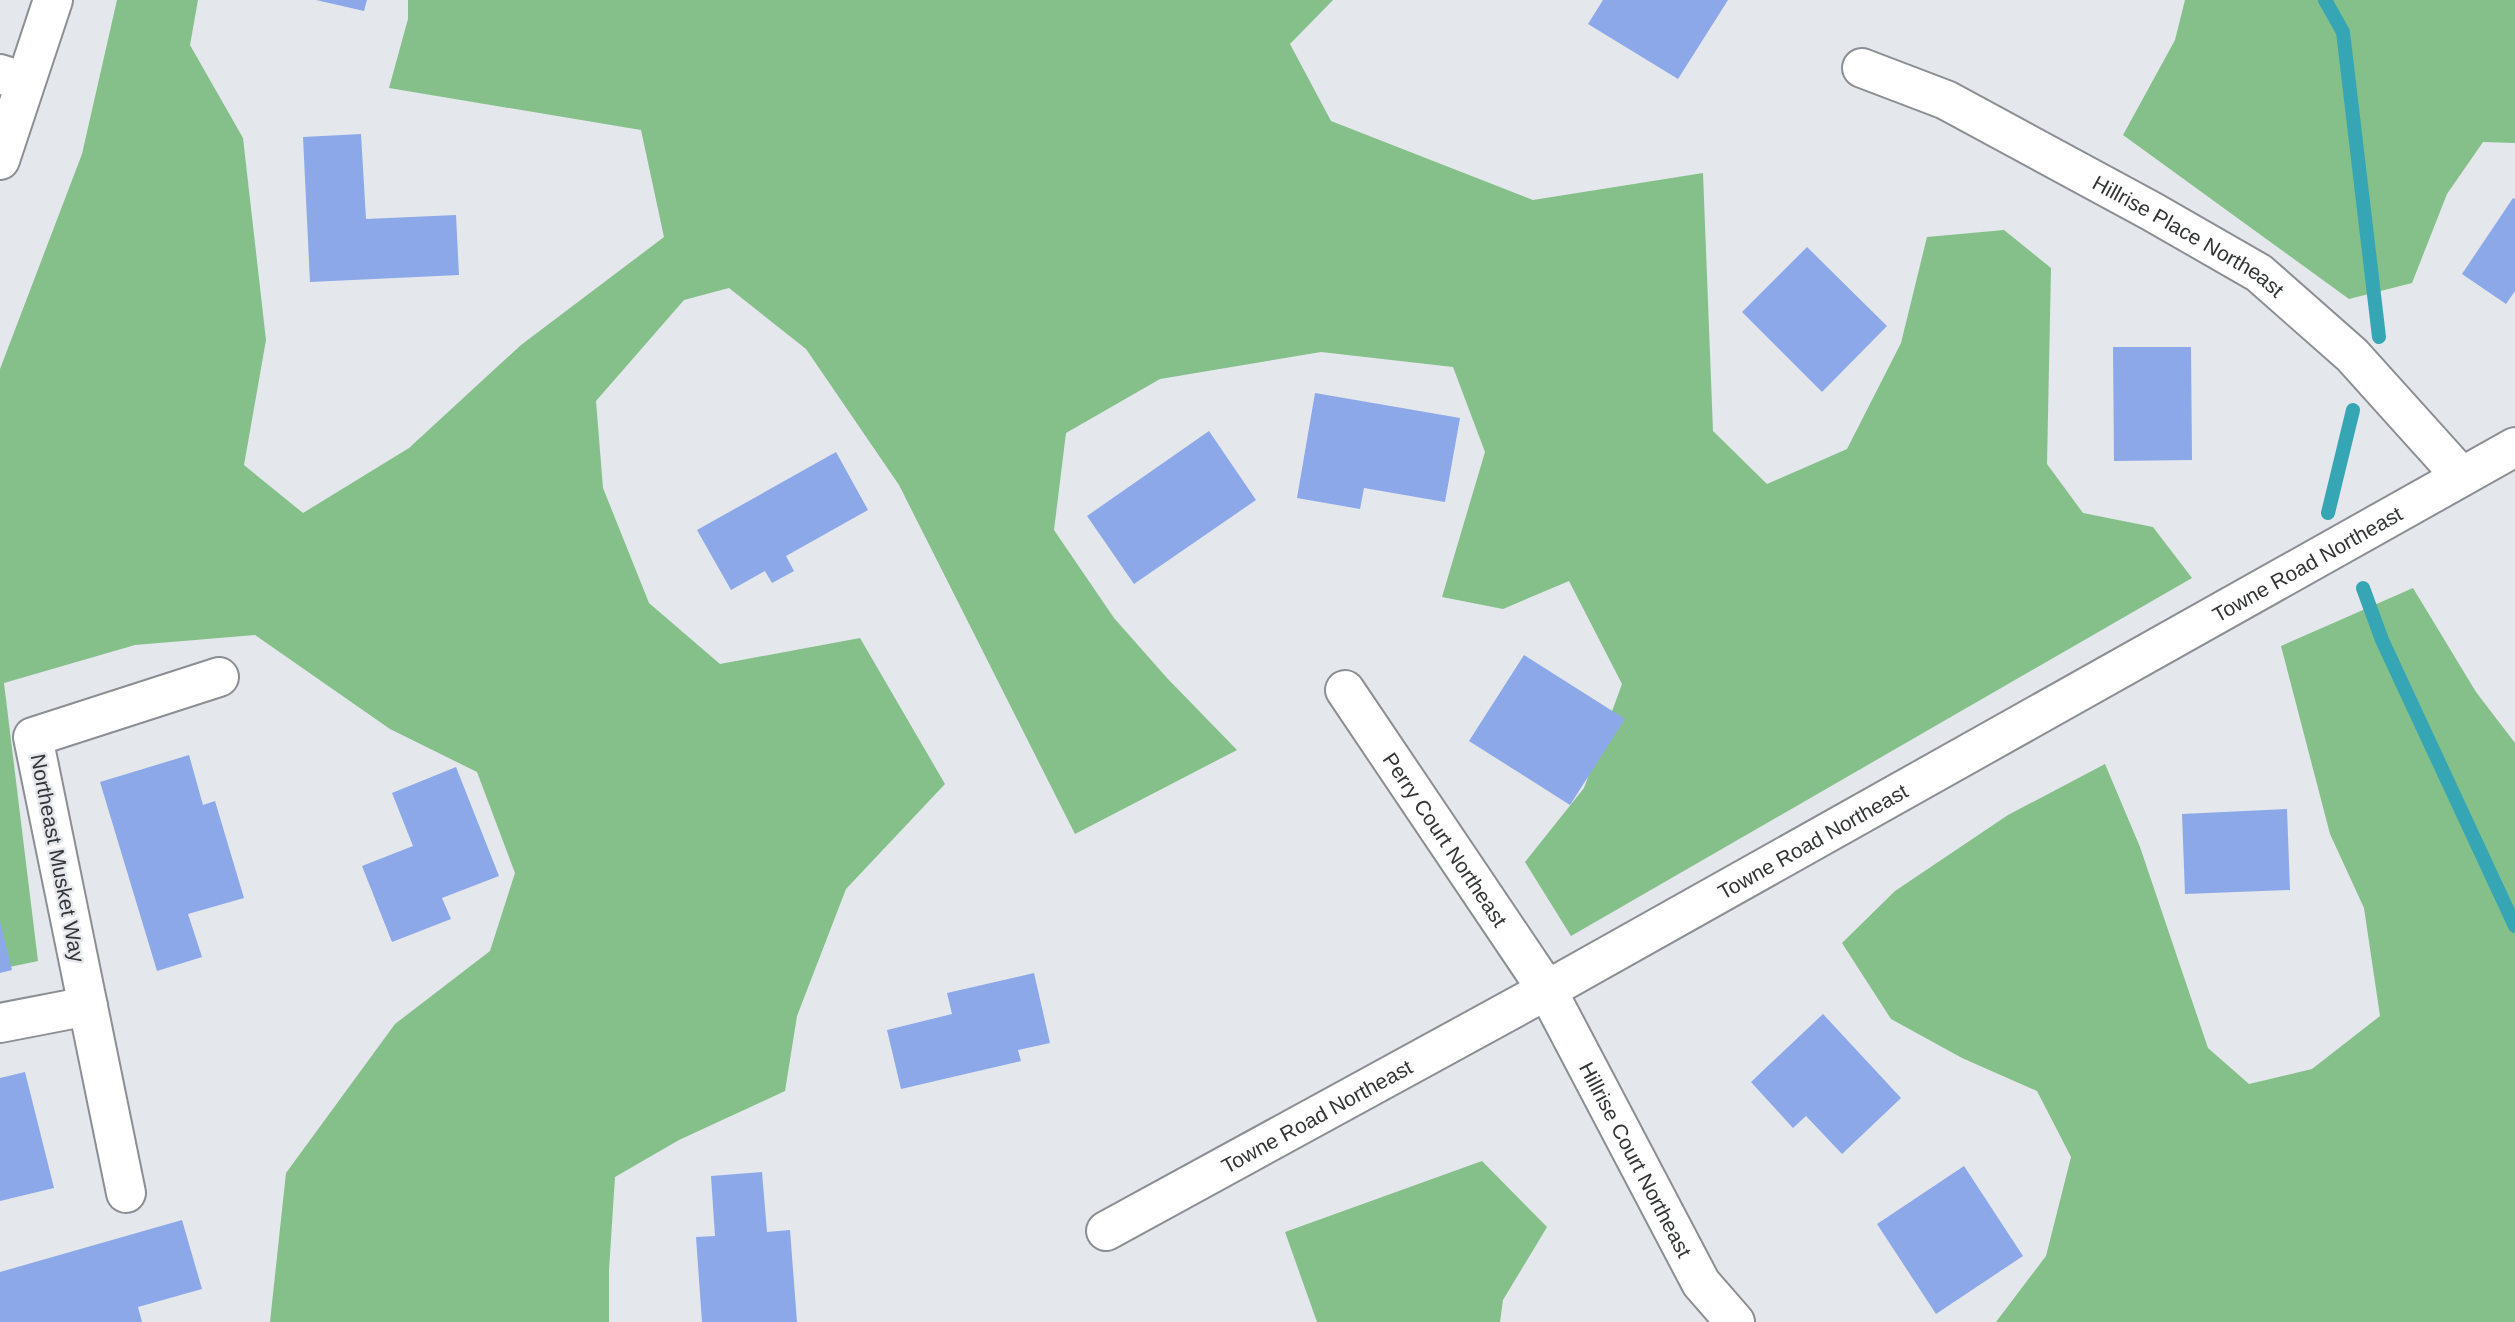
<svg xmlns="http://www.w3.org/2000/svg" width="2515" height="1322" font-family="Helvetica,sans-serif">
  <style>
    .forest { fill: #85c08a }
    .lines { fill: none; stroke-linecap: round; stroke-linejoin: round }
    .stream { stroke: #37a6b4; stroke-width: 14 }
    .building { fill: #8ca8e8 }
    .minor-casing { stroke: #8b8e92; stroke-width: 42 }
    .tertiary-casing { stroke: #8b8e92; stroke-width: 42 }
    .minor { stroke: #fff; stroke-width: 38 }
    .tertiary { stroke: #fff; stroke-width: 38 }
    .labels { text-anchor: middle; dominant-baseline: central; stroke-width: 5; stroke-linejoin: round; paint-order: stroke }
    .street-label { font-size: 21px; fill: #333436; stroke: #e4e7ec }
  </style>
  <rect width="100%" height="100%" fill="#e4e7ec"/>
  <path class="forest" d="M 117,0 L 198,0 L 190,45 L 243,138 L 266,340 L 244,465 L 303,513 L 409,448 L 521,345 L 664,237 L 641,130 L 389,88 L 408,19 L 408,0 L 1333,0 L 1290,44 L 1331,121 L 1533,200 L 1703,173 L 1713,431 L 1767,484 L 1847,449 L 1901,343 L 1927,237 L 2004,230 L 2051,268 L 2047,464 L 2083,513 L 2153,527 L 2192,578 L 1571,936 L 1525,862 L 1584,788 L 1622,684 L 1569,581 L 1503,609 L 1442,597 L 1485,452 L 1453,367 L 1321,352 L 1160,379 L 1066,433 L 1054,530 L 1114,618 L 1167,678 L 1237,750 L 1075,834 L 899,485 L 806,349 L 729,288 L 684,300 L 596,401 L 603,488 L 649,603 L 720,664 L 860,638 L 945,784 L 846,889 L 797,1016 L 785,1091 L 679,1140 L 615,1177 L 609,1270 L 609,1322 L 270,1322 L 286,1173 L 395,1024 L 490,951 L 515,873 L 477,772 L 390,729 L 255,635 L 135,645 L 4,683 L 38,961 L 0,969 L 0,369 L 82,154 Z
    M 2185,0 L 2515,0 L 2515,143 L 2483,142 L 2447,194 L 2412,283 L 2349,299 L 2123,135 L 2175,40 Z
    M 2413,588 L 2476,692 L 2515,743 L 2515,1322 L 1996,1322 L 2046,1256 L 2071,1157 L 2037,1091 L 1962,1058 L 1891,1019 L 1842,943 L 1895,891 L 2008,815 L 2105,764 L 2140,847 L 2208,1048 L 2249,1084 L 2312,1069 L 2380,1016 L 2364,908 L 2330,834 L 2281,646 Z
    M 1482,1161 L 1547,1227 L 1503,1300 L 1500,1322 L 1317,1322 L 1285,1232 Z"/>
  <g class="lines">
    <path class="stream" d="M 2325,0 L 2343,32 L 2379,337
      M 2328,513 L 2353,410
      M 2363,588 L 2382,640 L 2515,926"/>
  </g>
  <path class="building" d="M 316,0 L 367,0 L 364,11 Z
    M 1603,0 L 1728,0 L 1678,79 L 1588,24 Z
    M 361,134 L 366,219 L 456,215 L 459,275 L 310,282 L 303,137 Z
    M 2513,198 L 2515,199 L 2515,291 L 2506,304 L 2462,274 Z
    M 1807,247 L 1887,326 L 1822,392 L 1742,312 Z
    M 2113,347 L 2191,347 L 2192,460 L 2114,461 Z
    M 1315,393 L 1460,418 L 1445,502 L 1364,488 L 1360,509 L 1297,498 Z
    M 1209,431 L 1256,500 L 1134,584 L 1087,516 Z
    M 836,452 L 868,510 L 786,556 L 794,571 L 772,583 L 765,571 L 731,590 L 697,530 Z
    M 1524,655 L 1625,719 L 1570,805 L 1469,741 Z
    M 189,755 L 203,805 L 215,801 L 244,898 L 188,914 L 202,957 L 157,971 L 100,782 Z
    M 456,767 L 499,876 L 442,898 L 451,919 L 392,942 L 362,866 L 413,846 L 392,793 Z
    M 2287,809 L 2290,890 L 2185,894 L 2182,814 Z
    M 0,921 L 12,970 L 0,973 Z
    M 1034,973 L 1050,1043 L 1018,1050 L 1021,1061 L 901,1089 L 887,1030 L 952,1014 L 947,993 Z
    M 1823,1014 L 1901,1098 L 1842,1154 L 1806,1116 L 1793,1128 L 1751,1082 Z
    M 25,1072 L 54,1188 L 0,1201 L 0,1078 Z
    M 1964,1166 L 2023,1256 L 1936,1314 L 1877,1224 Z
    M 762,1172 L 767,1232 L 790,1230 L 797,1322 L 702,1322 L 696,1237 L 715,1236 L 711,1176 Z
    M 182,1220 L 202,1289 L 138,1307 L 142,1322 L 0,1322 L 0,1272 Z"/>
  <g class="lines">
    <g class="minor-casing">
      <g id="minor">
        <path id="s1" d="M 1862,68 L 1946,100 L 2151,211 L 2259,273 L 2352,355 L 2461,476"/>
        <path d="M 0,74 L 25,82"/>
        <path id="s2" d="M 1345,690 L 1547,990 L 1701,1283 L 1735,1322"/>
        <path d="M 0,1023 L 88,1006"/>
        <path d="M 126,1193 L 33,737 L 219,677"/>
        <path id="s3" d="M 1106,1231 L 1547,990 L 2515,447"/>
      </g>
    </g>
    <g class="tertiary-casing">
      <path id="tertiary" d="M 0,160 L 53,0"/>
    </g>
    <use href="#minor" class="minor"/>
    <use href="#tertiary" class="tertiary"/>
  </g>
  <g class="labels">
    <g class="street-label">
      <text stroke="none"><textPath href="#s1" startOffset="368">Hillrise Place Northeast</textPath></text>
      <text stroke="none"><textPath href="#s3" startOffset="1374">Towne Road Northeast</textPath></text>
      <text stroke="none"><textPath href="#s2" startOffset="180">Perry Court Northeast</textPath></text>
      <text stroke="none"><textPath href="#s3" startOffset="807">Towne Road Northeast</textPath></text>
      <text transform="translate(58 858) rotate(79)">Northeast Musket Way</text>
      <text stroke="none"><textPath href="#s3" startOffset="240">Towne Road Northeast</textPath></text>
      <text stroke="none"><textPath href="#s2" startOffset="553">Hillrise Court Northeast</textPath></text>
    </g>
  </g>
</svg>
